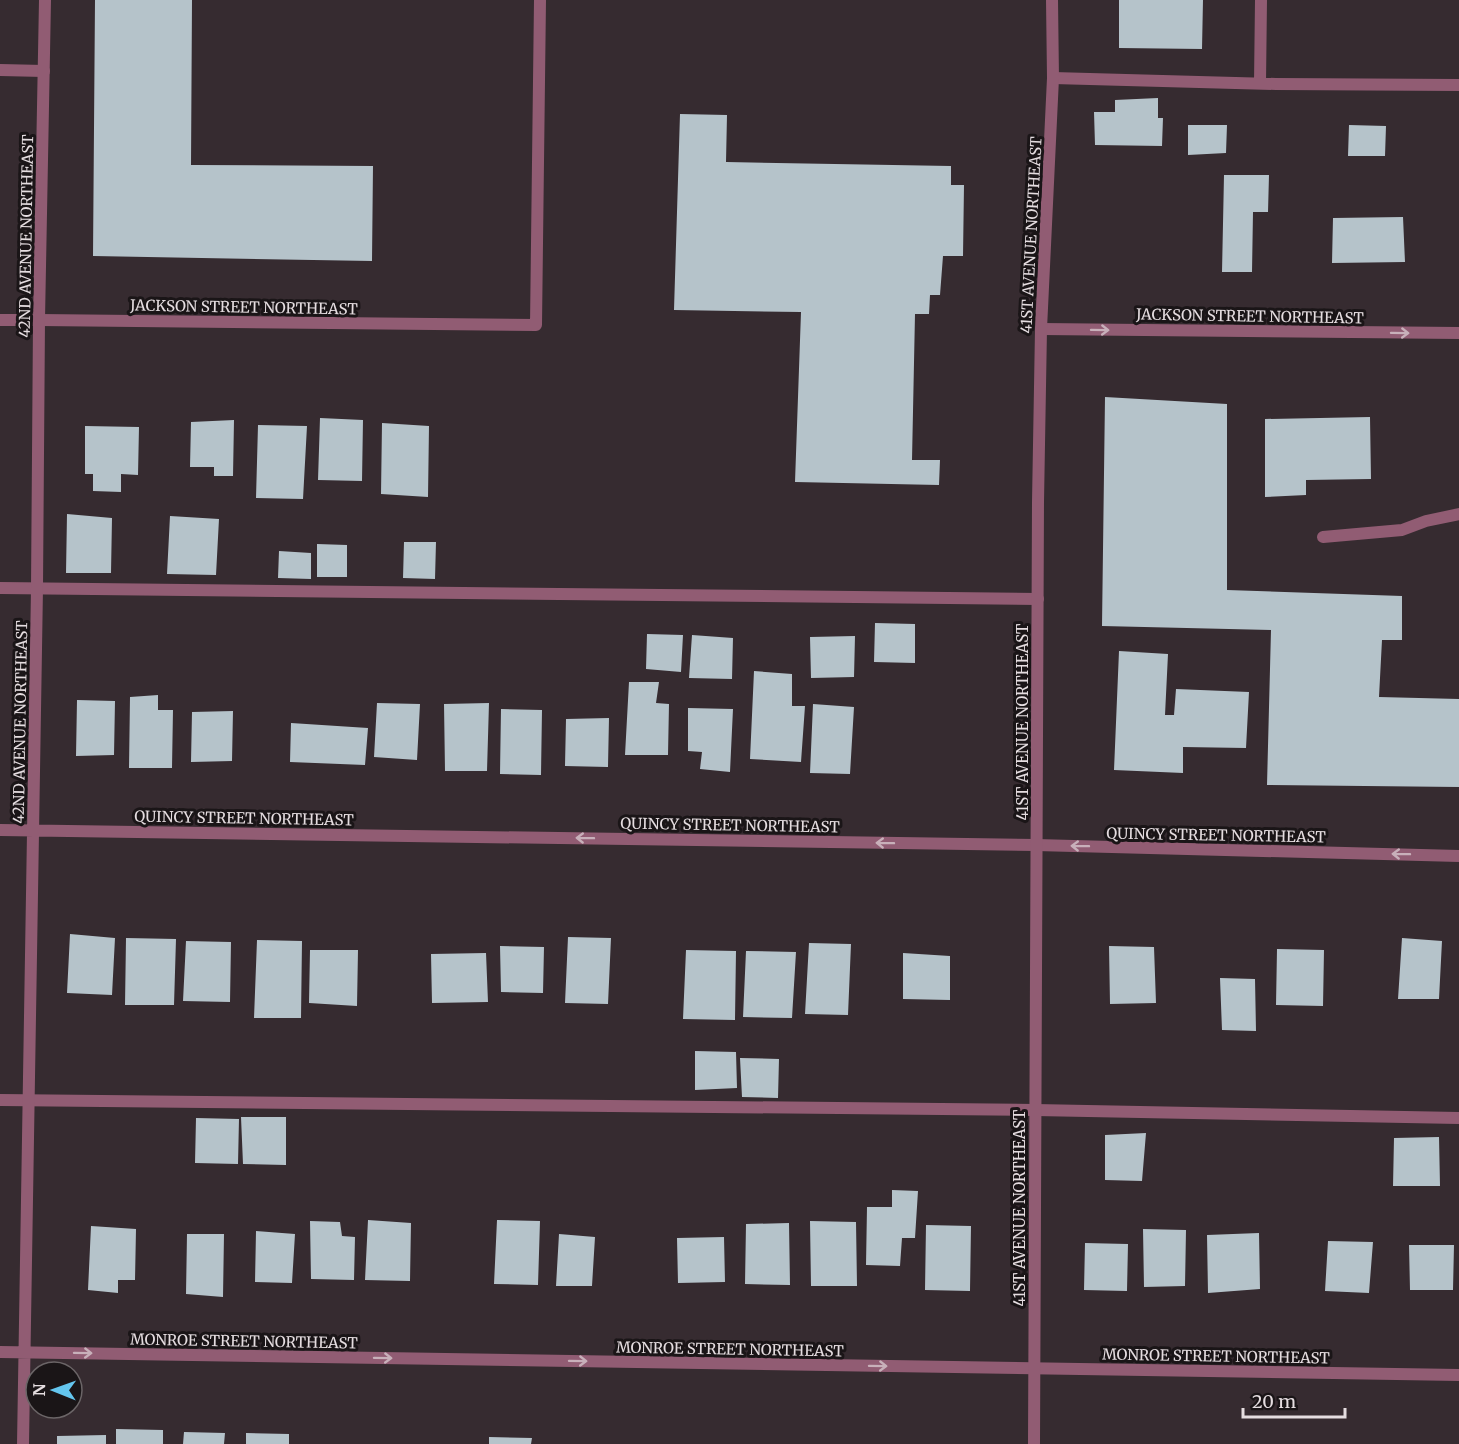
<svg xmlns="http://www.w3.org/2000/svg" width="1459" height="1444" font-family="Merriweather,serif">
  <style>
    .building { fill: #b5c3ca }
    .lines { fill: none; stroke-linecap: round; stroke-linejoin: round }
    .service { stroke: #915c73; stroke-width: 12 }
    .minor { stroke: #915c73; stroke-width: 12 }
    .tertiary { stroke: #915c73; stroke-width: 12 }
    .oneway { stroke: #c8b0ba }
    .labels { text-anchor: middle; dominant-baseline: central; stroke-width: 6; stroke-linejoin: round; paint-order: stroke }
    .street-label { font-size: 15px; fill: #e5dde0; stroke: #1a1517 }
  </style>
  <rect width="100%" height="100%" fill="#362b30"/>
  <path class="building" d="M 95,0 L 192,0 L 191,165 L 373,166 L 372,261 L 93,256 Z
    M 1119,0 L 1203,0 L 1202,49 L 1119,48 Z
    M 1158,98 L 1158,118 L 1163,118 L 1162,146 L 1095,145 L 1094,112 L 1115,112 L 1115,100 Z
    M 680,114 L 727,115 L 726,162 L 951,166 L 951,185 L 964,185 L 963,256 L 943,256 L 940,295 L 930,295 L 929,314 L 915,314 L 912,460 L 940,460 L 939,485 L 795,482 L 801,312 L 674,310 Z
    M 1188,125 L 1227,125 L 1226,153 L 1188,155 Z
    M 1349,125 L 1386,126 L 1385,156 L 1348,156 Z
    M 1224,175 L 1269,175 L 1268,212 L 1253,212 L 1252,272 L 1222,272 Z
    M 1403,217 L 1405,262 L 1332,263 L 1333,218 Z
    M 1105,397 L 1227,404 L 1227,590 L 1402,596 L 1402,640 L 1382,640 L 1379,697 L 1459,699 L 1459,787 L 1267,785 L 1271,630 L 1102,626 Z
    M 1370,417 L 1371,479 L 1306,480 L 1306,495 L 1265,497 L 1265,419 Z
    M 320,418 L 363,420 L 362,481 L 318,480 Z
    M 234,420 L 233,476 L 214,476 L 214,467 L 190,467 L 191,422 Z
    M 382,423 L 429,426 L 428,497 L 381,494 Z
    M 258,425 L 307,426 L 303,499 L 256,498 Z
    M 85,426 L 139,427 L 138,475 L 121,474 L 121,492 L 93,491 L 93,474 L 85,474 Z
    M 67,514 L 112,518 L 111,573 L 66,573 Z
    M 170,516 L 219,519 L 216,575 L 167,574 Z
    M 404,542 L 436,542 L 435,579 L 403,578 Z
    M 317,544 L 347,545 L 347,577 L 317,577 Z
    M 279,551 L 311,553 L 311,579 L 278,578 Z
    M 875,623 L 915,624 L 915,663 L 874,662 Z
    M 647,634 L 683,635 L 681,672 L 646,669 Z
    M 692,635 L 733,638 L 732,679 L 689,678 Z
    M 855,636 L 854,677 L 811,678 L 810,637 Z
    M 1119,651 L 1168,654 L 1165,715 L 1174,715 L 1176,689 L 1249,692 L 1246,748 L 1183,747 L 1183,773 L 1114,770 Z
    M 754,671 L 792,674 L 792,706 L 805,706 L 801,762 L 750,759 Z
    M 629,682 L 659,682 L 656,703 L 669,704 L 668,755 L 625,755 Z
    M 158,695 L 158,710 L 173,710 L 172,768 L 129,768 L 130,697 Z
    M 77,700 L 115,701 L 114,755 L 76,756 Z
    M 377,703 L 420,704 L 417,760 L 374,757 Z
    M 489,703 L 487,771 L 445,771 L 444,704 Z
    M 813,704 L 854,707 L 850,774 L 810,773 Z
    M 688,708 L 733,709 L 730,772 L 700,769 L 702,752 L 688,751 Z
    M 501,709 L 542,710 L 541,775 L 500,774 Z
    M 233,711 L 232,761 L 191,762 L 192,712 Z
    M 609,718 L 608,767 L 565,766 L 566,719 Z
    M 291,723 L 368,728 L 365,765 L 290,762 Z
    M 70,934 L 115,938 L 112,995 L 67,993 Z
    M 568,937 L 611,938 L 608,1004 L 565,1003 Z
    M 126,938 L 176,939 L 174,1005 L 125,1005 Z
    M 1402,938 L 1442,941 L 1439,999 L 1398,999 Z
    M 257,940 L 302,941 L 301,1018 L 254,1018 Z
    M 186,941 L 231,942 L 230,1002 L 183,1001 Z
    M 809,943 L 851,944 L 848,1015 L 805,1014 Z
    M 500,946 L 544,947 L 543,993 L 501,992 Z
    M 1109,946 L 1154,947 L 1156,1003 L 1110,1004 Z
    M 1277,949 L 1324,950 L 1323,1006 L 1276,1005 Z
    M 310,950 L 358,950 L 357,1006 L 309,1003 Z
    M 686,950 L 736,951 L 735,1020 L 683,1019 Z
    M 746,951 L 796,952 L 792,1018 L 743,1017 Z
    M 486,953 L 488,1002 L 432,1003 L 431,954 Z
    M 903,953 L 950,956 L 950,1000 L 903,999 Z
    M 1220,978 L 1255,979 L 1256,1031 L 1222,1030 Z
    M 695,1051 L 736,1052 L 737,1088 L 695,1090 Z
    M 740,1058 L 779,1059 L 778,1098 L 742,1097 Z
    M 241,1117 L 286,1117 L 286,1165 L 243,1164 Z
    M 196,1118 L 239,1119 L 238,1164 L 195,1163 Z
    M 1146,1133 L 1142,1181 L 1105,1180 L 1105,1135 Z
    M 1439,1137 L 1440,1186 L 1393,1186 L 1394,1138 Z
    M 892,1190 L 918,1191 L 915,1238 L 902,1238 L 900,1266 L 866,1265 L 867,1207 L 892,1207 Z
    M 368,1220 L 411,1223 L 410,1281 L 365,1280 Z
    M 497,1220 L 540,1221 L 538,1285 L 494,1284 Z
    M 310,1221 L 340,1222 L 342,1236 L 355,1237 L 354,1280 L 311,1279 Z
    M 810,1221 L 856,1222 L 857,1286 L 811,1286 Z
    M 789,1223 L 790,1285 L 745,1284 L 746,1224 Z
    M 926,1225 L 971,1226 L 970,1291 L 925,1290 Z
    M 91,1226 L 136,1229 L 135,1280 L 118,1280 L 118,1293 L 88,1290 Z
    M 1143,1229 L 1186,1230 L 1185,1286 L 1144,1287 Z
    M 256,1231 L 295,1234 L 292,1283 L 255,1282 Z
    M 1259,1233 L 1260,1289 L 1208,1293 L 1207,1235 Z
    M 187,1234 L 224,1234 L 223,1297 L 186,1294 Z
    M 559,1234 L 595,1237 L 592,1286 L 556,1286 Z
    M 724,1237 L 725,1282 L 678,1283 L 677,1238 Z
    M 1328,1241 L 1373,1242 L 1369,1293 L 1325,1291 Z
    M 1085,1243 L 1128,1244 L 1127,1291 L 1084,1290 Z
    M 1409,1245 L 1454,1245 L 1453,1290 L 1410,1290 Z
    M 116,1429 L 163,1430 L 163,1444 L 116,1444 Z
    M 184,1432 L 225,1433 L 224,1444 L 183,1444 Z
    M 246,1433 L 289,1434 L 289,1444 L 246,1444 Z
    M 106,1435 L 106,1444 L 57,1444 L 57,1436 Z
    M 489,1437 L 532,1438 L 531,1444 L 489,1444 Z"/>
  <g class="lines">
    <path class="service" d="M 0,70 L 44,71
      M 1053,78 L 1276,84 L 1459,85
      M 1260,83 L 1261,0
      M 39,320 L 536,325 L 540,0
      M 1323,537 L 1402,530 L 1426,521 L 1459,514
      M 0,588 L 1038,599
      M 0,1100 L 1035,1110 L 1459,1118"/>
    <path class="minor" d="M 0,320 L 39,320
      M 1041,329 L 1459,333
      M 0,830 L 1036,845 L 1459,856
      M 0,1352 L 1459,1375
      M 23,1444 L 37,588 L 39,320 L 45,0"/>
    <path class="tertiary" d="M 1034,1444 L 1038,502 L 1041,329 L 1053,78 L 1052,0"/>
  </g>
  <defs><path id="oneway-shaft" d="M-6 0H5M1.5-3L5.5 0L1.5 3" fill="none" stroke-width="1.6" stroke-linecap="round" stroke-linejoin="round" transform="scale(1.5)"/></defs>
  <g class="oneway">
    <use href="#oneway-shaft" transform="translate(1100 330) rotate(1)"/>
    <use href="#oneway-shaft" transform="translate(1400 333) rotate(1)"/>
    <use href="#oneway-shaft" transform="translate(585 838) rotate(-179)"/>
    <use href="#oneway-shaft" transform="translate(885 843) rotate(-179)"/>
    <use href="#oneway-shaft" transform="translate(1080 846) rotate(-179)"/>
    <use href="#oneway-shaft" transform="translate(1401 854) rotate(-179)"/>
    <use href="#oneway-shaft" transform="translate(83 1353) rotate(1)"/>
    <use href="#oneway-shaft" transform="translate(383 1358) rotate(1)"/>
    <use href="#oneway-shaft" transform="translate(578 1361) rotate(1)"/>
    <use href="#oneway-shaft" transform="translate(878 1366) rotate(1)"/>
  </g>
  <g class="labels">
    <g class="street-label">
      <text transform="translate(1031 235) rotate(-87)">41ST AVENUE NORTHEAST</text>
      <text transform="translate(26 236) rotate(-89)">42ND AVENUE NORTHEAST</text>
      <text transform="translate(244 307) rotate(1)">JACKSON STREET NORTHEAST</text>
      <text transform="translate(1250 316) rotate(1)">JACKSON STREET NORTHEAST</text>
      <text transform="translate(20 722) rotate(-89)">42ND AVENUE NORTHEAST</text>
      <text transform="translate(1022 722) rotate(-90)">41ST AVENUE NORTHEAST</text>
      <text transform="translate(244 818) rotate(1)">QUINCY STREET NORTHEAST</text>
      <text transform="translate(730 825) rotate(1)">QUINCY STREET NORTHEAST</text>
      <text transform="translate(1216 835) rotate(1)">QUINCY STREET NORTHEAST</text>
      <text transform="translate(1019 1208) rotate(-90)">41ST AVENUE NORTHEAST</text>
      <text transform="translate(244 1341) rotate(1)">MONROE STREET NORTHEAST</text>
      <text transform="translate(730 1349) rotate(1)">MONROE STREET NORTHEAST</text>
      <text transform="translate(1216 1356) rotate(1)">MONROE STREET NORTHEAST</text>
    </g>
  </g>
  <g transform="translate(54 1390) rotate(271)"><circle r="28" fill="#1a1517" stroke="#6b6567" stroke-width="1.5"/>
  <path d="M0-4.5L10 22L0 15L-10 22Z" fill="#64c5ee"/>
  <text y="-9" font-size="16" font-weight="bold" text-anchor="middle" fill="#e5dde0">N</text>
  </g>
  <path d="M1243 1408v9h102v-9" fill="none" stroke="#e5dde0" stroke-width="3"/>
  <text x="1252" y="1408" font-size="18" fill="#e5dde0" stroke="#1a1517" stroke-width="4.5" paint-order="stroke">20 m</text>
</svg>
